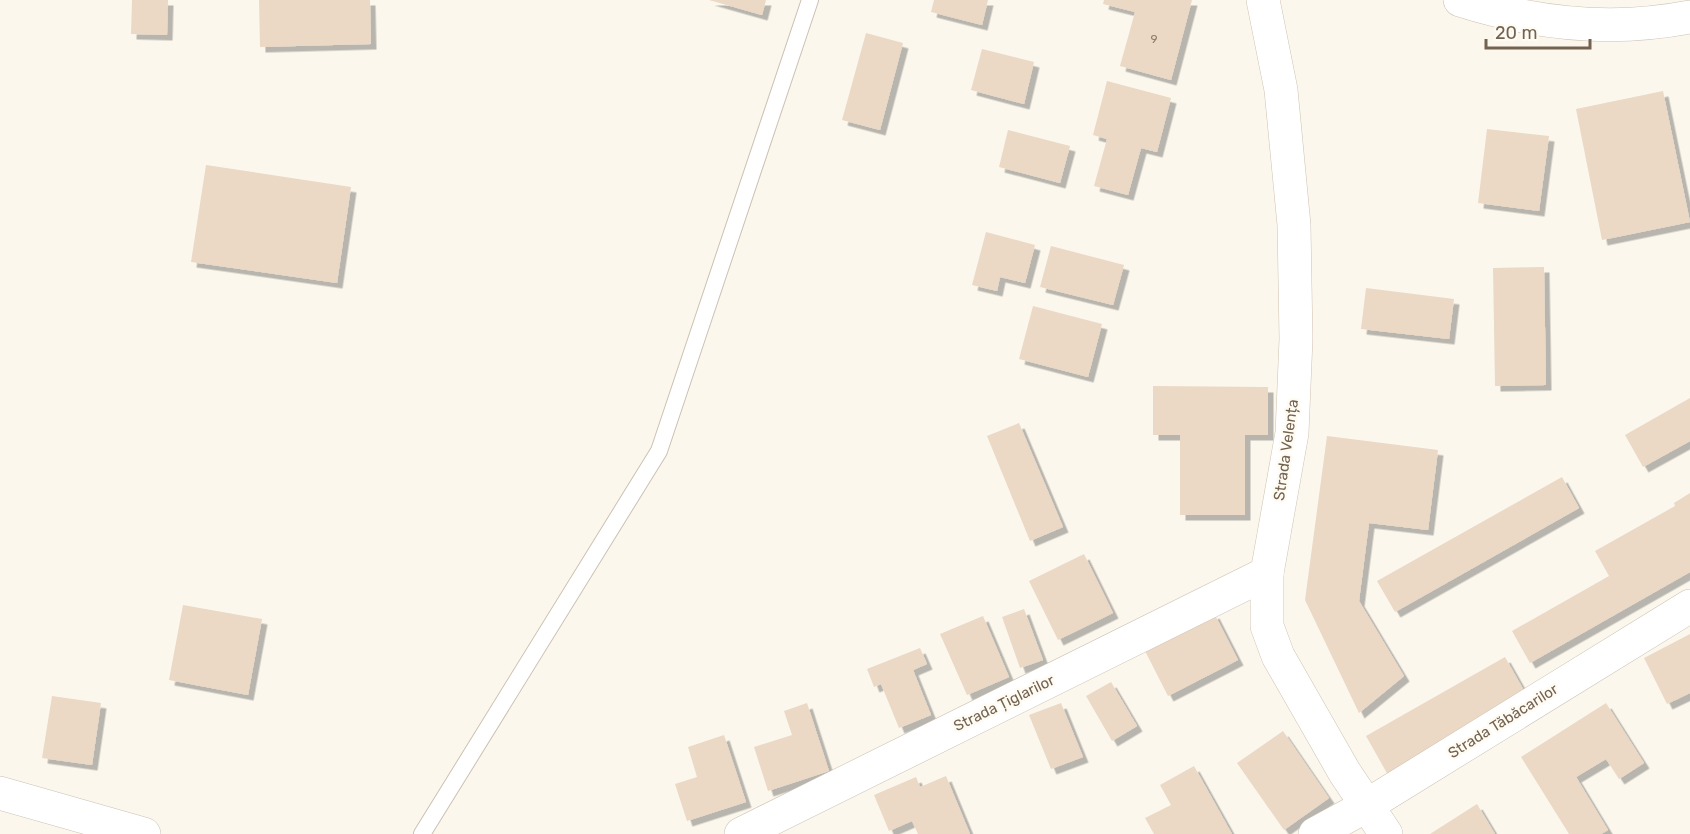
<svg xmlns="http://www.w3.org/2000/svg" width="1690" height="834" font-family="Rubik,sans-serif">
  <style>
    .building { fill: #ebd9c5; filter: url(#shadow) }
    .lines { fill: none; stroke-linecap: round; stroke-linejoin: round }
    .service-casing { stroke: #ccc1b3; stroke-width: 18 }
    .minor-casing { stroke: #ccc1b3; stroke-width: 34 }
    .secondary-casing { stroke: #cfc2b1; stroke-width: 34 }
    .service { stroke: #fff; stroke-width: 16 }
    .minor { stroke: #fff; stroke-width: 33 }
    .secondary { stroke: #fff; stroke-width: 33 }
    .labels { text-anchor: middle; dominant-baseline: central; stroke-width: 5; stroke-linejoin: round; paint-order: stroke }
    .number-label { font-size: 12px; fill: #92806e }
    .street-label { font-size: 15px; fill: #746251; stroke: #fefbf3 }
  </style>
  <defs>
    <filter id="shadow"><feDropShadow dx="5.5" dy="5.5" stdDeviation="0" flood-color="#0004"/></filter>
  </defs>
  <rect width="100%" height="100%" fill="#fbf7ed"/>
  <path class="building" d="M 132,0 L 168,0 L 167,35 L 131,34 Z
    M 259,0 L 370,0 L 371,44 L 260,47 Z
    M 709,0 L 766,0 L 762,15 Z
    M 934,0 L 988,0 L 982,25 L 931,12 Z
    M 1104,0 L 1192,0 L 1171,80 L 1120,66 L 1135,12 L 1103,4 Z
    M 866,33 L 903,43 L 880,130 L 842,120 Z
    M 982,49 L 1034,62 L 1024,104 L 971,90 Z
    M 1107,81 L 1171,98 L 1157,152 L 1141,148 L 1128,195 L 1094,186 L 1107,139 L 1093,135 Z
    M 1663,91 L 1690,222 L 1602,240 L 1576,109 Z
    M 1487,129 L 1549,136 L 1539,211 L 1478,203 Z
    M 1008,130 L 1070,146 L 1060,183 L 999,167 Z
    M 206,165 L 351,187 L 337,283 L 191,262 Z
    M 986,232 L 1035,245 L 1025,283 L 1000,277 L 997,291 L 972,285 Z
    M 1051,246 L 1124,265 L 1113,305 L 1040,287 Z
    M 1544,267 L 1546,385 L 1495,386 L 1493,268 Z
    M 1366,288 L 1454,299 L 1449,339 L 1361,329 Z
    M 1033,306 L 1102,324 L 1088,377 L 1019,359 Z
    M 1153,386 L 1268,387 L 1268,435 L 1245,435 L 1245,515 L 1180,515 L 1180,435 L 1153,435 Z
    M 1690,398 L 1690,441 L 1643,467 L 1625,435 Z
    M 1019,423 L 1063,527 L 1030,541 L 987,436 Z
    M 1327,436 L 1438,450 L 1428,530 L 1369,523 L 1359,601 L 1404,676 L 1359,713 L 1305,600 Z
    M 1562,477 L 1579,508 L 1395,612 L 1377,581 Z
    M 1690,493 L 1690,572 L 1530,663 L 1512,631 L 1609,576 L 1595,551 L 1675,506 L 1674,503 Z
    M 1084,554 L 1113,613 L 1058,640 L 1029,581 Z
    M 183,605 L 262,619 L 248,695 L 169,680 Z
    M 1024,609 L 1043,660 L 1020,668 L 1002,617 Z
    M 1214,613 L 1238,660 L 1168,696 L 1144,649 Z
    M 983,616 L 1009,677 L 967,695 L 940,634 Z
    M 1690,634 L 1690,693 L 1667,704 L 1644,658 Z
    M 920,648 L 927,664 L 913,670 L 931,715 L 899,728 L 881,684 L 874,687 L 867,669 Z
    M 1505,657 L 1527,696 L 1388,775 L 1366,736 Z
    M 1111,682 L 1137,726 L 1112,741 L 1086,696 Z
    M 52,696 L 101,703 L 92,765 L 42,758 Z
    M 807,703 L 829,771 L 768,791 L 754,747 L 792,735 L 784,711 Z
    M 1061,703 L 1083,757 L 1051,769 L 1029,715 Z
    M 1606,703 L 1644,763 L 1619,779 L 1606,759 L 1576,777 L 1608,830 L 1601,834 L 1569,834 L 1521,757 Z
    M 1283,731 L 1329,798 L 1284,830 L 1237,763 Z
    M 724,735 L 746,802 L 687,821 L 675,784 L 697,777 L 688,747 Z
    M 1194,766 L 1232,834 L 1154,834 L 1145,818 L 1171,805 L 1160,785 Z
    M 946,776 L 970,834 L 918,834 L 912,821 L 889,831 L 874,795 L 916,777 L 920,787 Z
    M 1477,804 L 1495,834 L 1430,834 Z"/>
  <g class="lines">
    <g class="service-casing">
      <path id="service" d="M 422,834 L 659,451 L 810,0"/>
    </g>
    <g class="minor-casing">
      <path id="minor" d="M 1460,0 C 1535,24 1613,32 1690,17
        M 0,793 L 144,834
        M 741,834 L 1267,573
        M 1315,834 L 1366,806 L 1690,606"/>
    </g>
    <g class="secondary-casing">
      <path id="secondary" d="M 1263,0 L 1281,90 L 1294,225 L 1296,339 L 1292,433 L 1267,573 L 1267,626 L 1278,656 L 1345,773 L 1386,834"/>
    </g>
    <use href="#service" class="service"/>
    <use href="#minor" class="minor"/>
    <use href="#secondary" class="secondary"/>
  </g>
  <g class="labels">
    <g class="number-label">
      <text x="1154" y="39">9</text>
    </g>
    <g class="street-label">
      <text transform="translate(1286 450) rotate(-82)">Strada Velența</text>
      <text transform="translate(1004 703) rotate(-26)">Strada Țiglarilor</text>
      <text transform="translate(1503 721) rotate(-32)">Strada Tăbăcarilor</text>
    </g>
  </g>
  <path d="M1486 39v9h104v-9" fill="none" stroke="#746251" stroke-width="3"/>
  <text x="1495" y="39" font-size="18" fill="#746251" stroke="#fefbf3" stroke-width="4.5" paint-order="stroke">20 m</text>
</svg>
